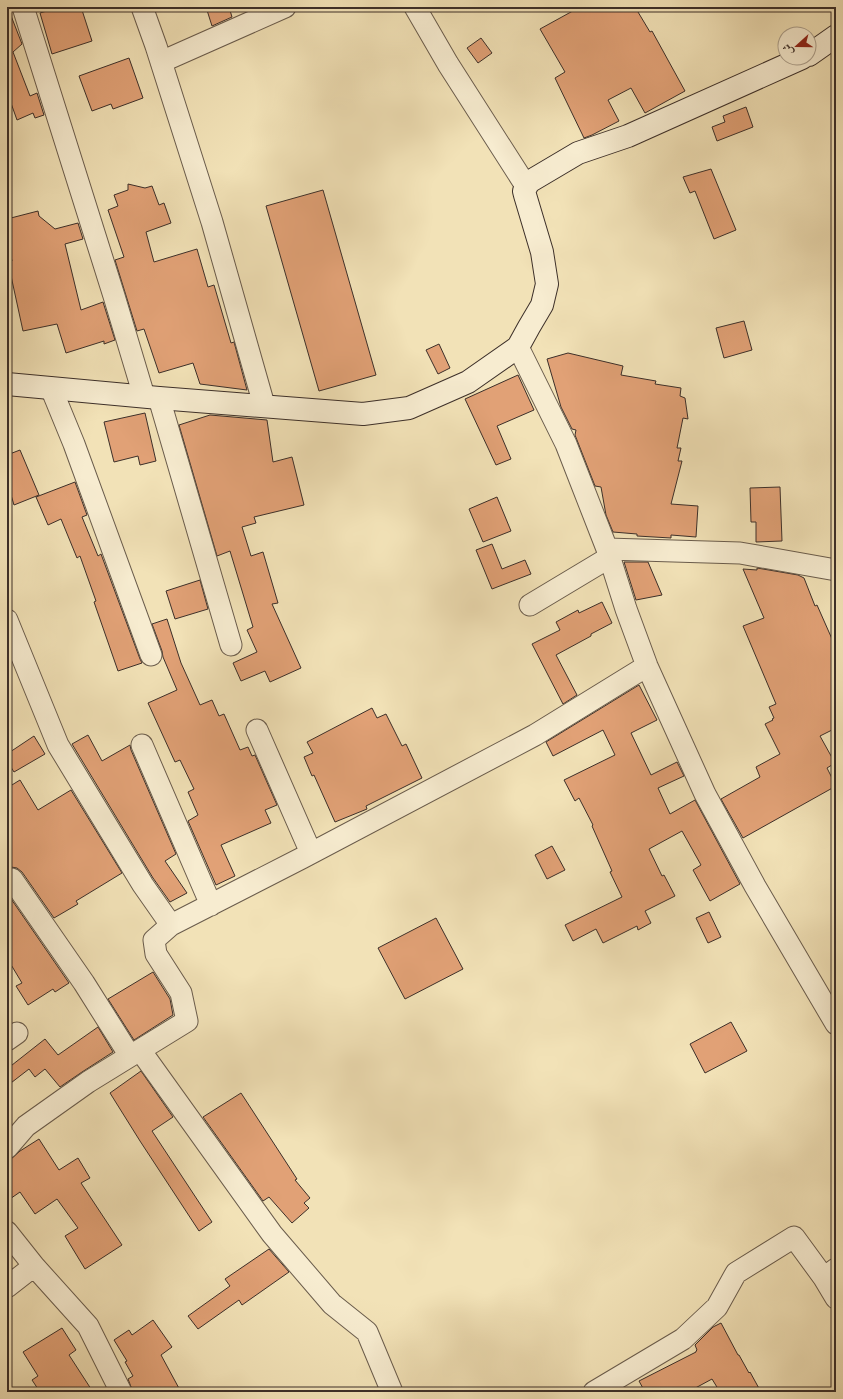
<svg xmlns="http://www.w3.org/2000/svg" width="843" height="1399" font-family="Cardo,Amiri,serif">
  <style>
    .building { fill: #e1a176; stroke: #3c2f29 }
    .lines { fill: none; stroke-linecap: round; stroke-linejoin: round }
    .street-casing { stroke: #6a5c4c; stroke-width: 23 }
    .secondary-casing { stroke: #3c2f29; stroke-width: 24 }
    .street { stroke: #f7ecd0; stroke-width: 21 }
    .secondary { stroke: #f7ecd0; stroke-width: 22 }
  </style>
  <rect width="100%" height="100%" fill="#f2e2b7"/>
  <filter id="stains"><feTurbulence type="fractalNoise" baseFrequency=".005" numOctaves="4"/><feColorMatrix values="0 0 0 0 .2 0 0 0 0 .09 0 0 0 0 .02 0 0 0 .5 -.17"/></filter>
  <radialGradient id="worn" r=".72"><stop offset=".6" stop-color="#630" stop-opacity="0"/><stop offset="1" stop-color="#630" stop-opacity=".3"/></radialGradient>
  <path class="building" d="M 60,7 L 81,7 L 92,41 L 52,54 L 40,13 Z
    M 206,7 L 229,7 L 232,17 L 212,26 Z
    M 580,7 L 635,7 L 650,32 L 652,31 L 685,91 L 645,113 L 631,88 L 608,100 L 619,121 L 592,135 L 584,138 L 555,78 L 565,72 L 540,29 Z
    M 7,8 L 8,8 L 22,44 L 13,52 L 30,96 L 37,93 L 44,115 L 35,118 L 33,113 L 17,120 L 7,92 Z
    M 481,38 L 492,53 L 478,63 L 467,48 Z
    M 129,58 L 143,98 L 113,109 L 111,104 L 92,111 L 79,76 Z
    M 746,107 L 753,127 L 717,141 L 712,127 L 725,122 L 723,116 Z
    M 711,169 L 736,230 L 714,239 L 695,191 L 690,193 L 683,177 Z
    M 128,184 L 145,188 L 152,186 L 159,205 L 164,203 L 171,223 L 146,232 L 154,262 L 197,249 L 208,287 L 214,285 L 231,343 L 234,342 L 247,390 L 200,384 L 193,363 L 159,373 L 144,329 L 137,331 L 115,260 L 124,257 L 108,210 L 118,206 L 114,195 L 128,190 Z
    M 323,190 L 376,375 L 319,391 L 266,206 Z
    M 38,211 L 39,216 L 55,229 L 78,223 L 83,239 L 65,244 L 81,310 L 103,302 L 115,340 L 104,344 L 104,341 L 66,353 L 57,324 L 23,331 L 8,262 L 12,261 L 7,239 L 7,219 Z
    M 744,321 L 752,350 L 724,358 L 716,328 Z
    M 439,344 L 450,368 L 438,374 L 426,350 Z
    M 568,353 L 623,366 L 621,375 L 656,381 L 655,384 L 681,388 L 680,396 L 685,398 L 688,419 L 683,418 L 677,448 L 681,448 L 678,461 L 682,461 L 671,504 L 698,506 L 696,537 L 671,535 L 671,538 L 637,536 L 637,534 L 613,532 L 606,515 L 601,487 L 595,486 L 575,435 L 576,430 L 572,429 L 561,407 L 547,359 Z
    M 518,375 L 534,410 L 497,426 L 511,459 L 496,465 L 465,399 Z
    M 145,413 L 156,461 L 140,465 L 138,456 L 114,462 L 104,422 Z
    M 210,415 L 267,420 L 273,462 L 292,457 L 304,505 L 254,517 L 256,523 L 242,527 L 251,556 L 263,552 L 278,603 L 272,604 L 301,668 L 270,682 L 265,671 L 241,681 L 233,663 L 257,652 L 247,630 L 253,627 L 230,551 L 217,556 L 179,425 Z
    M 20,450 L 39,495 L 14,505 L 11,495 L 7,497 L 7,455 Z
    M 75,482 L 87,515 L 82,517 L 98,556 L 101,554 L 140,659 L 142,663 L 118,671 L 94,602 L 96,601 L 80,556 L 77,558 L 61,519 L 48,525 L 36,497 Z
    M 780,487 L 782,541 L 756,542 L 756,522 L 751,522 L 750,488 Z
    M 497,497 L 511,531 L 483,542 L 469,509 Z
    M 492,544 L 502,569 L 525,560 L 531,574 L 492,589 L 476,550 Z
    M 624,562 L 648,562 L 662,595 L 636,600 Z
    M 757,568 L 798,575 L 804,578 L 815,606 L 817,605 L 836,648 L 836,728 L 820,736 L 835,763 L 827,768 L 836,786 L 743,838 L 721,799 L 760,777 L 756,767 L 780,754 L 765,724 L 773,720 L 772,719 L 774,718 L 769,707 L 776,704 L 743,626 L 764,618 L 743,569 L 757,570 Z
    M 200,580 L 208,609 L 175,619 L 166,591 Z
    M 602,602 L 612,623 L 591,634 L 591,636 L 556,655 L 577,695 L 563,704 L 532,644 L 560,630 L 556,622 L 578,610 L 579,613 Z
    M 167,619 L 181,663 L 200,705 L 212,700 L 219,716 L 224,714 L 240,750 L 248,747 L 252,756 L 255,755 L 277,805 L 265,810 L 271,823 L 221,845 L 235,876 L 216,885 L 188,821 L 198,815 L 188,792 L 194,789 L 180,760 L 175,762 L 148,703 L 177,690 L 163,657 L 162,651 L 152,624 Z
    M 639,685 L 657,720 L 631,733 L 651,775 L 677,762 L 684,776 L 658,788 L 670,814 L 695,800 L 740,884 L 710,901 L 693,870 L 701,865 L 682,831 L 649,849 L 662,876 L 664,875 L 675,896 L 645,911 L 651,923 L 638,930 L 637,926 L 603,943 L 596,929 L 573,941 L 565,925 L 622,897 L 610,872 L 612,871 L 592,826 L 593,825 L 579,798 L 575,801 L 564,780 L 615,755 L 603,730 L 553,756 L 546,742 Z
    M 372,708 L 377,718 L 386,714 L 402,746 L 406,744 L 422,778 L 366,806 L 367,809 L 335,822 L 314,775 L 312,776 L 304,757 L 313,753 L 307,742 Z
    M 88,735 L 102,761 L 130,745 L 131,750 L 176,854 L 165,861 L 187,893 L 170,902 L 153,878 L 72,744 Z
    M 34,736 L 45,754 L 14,772 L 7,761 L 7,754 Z
    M 20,780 L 38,810 L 71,790 L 122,873 L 76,901 L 78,904 L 54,918 L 22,872 L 17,868 L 11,867 L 7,868 L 7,788 Z
    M 552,846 L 565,870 L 547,879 L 535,855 Z
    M 7,893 L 69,983 L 55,992 L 53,989 L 28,1005 L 16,986 L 22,983 L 7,958 Z
    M 709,912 L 721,937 L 708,943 L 696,918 Z
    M 436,918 L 463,969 L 405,999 L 378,948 Z
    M 153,972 L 170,999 L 173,1015 L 134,1040 L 108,999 Z
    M 731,1022 L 747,1051 L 705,1073 L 690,1044 Z
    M 98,1027 L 113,1052 L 82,1072 L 60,1087 L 45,1069 L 35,1077 L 29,1069 L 7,1086 L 7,1069 L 45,1039 L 58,1055 Z
    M 141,1071 L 173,1117 L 152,1131 L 212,1222 L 199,1231 L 140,1141 L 110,1093 Z
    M 241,1093 L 297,1179 L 295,1180 L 310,1198 L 304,1203 L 309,1208 L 292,1223 L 269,1197 L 263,1201 L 203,1117 Z
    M 39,1139 L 59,1170 L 78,1158 L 90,1178 L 81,1183 L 122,1245 L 85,1269 L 65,1236 L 78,1228 L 57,1199 L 35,1214 L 20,1192 L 7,1201 L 7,1160 L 11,1159 L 20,1151 Z
    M 269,1249 L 289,1272 L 242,1305 L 239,1300 L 198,1329 L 188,1316 L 230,1286 L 225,1279 Z
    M 153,1320 L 172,1347 L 161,1355 L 181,1392 L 133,1392 L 128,1379 L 133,1376 L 125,1362 L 127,1361 L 114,1340 L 129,1330 L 132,1335 Z
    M 721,1323 L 738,1355 L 739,1355 L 749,1373 L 750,1372 L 761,1392 L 720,1392 L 712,1379 L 688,1392 L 645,1392 L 639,1381 L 696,1352 L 696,1351 L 697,1350 L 695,1345 L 713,1327 Z
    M 62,1328 L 76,1350 L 69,1355 L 93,1392 L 40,1392 L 32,1380 L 38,1376 L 23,1352 Z"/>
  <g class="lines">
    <g class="street-casing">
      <path id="street" d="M 23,7 L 114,296 L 144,396
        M 142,7 L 156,46 L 212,222 L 264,405
        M 415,7 L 448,64 L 526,186
        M 161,62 L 285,7
        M 518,347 L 566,444 L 607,549 L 626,609 L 647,666 L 705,794 L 755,886 L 836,1024
        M 51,388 L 74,444 L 151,655
        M 159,398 L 231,645
        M 607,549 L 740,553 L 836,570
        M 530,605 L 610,557
        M 7,620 L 58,745 L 143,885 L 171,925
        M 257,730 L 311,853
        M 142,745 L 211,905
        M 12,879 L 84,983 L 130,1056
        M 7,1040 L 17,1033
        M 140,1050 L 272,1234 L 332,1304 L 367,1332 L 392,1392
        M 7,1148 L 26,1126 L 88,1082 L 187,1021 L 181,993 L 156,954 L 154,940 L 171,925 L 302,858 L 535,735 L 647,666
        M 7,1232 L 34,1266 L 88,1326 L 121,1392
        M 836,1269 L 824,1278 L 836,1298
        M 7,1287 L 34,1266
        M 594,1392 L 683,1339 L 717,1307 L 736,1273 L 794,1237 L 824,1278"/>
    </g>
    <g class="secondary-casing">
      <path id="secondary" d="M 809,55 L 836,36
        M 7,384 L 159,398 L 363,414 L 409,408 L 468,382 L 518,347 L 529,327 L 542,305 L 547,284 L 542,252 L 525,195 L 524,191 L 529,182 L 578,153 L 628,136 L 802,58"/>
    </g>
    <use href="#street" class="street"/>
    <use href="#secondary" class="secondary"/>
  </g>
  <rect width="843" height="1399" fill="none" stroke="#f2e2b7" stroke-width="24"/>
  <rect x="8" y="8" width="827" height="1383" fill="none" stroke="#3c2f29" stroke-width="2"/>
  <rect x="12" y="12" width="819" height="1375" fill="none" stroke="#3c2f29"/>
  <g transform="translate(797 46) rotate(249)"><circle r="19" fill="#f7ecd0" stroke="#aca08d"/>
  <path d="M0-3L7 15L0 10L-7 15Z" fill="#8f2418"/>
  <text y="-6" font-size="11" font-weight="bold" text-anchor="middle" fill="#3c2f29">ش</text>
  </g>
  <rect width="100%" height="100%" filter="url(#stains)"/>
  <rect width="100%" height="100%" fill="url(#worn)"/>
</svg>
